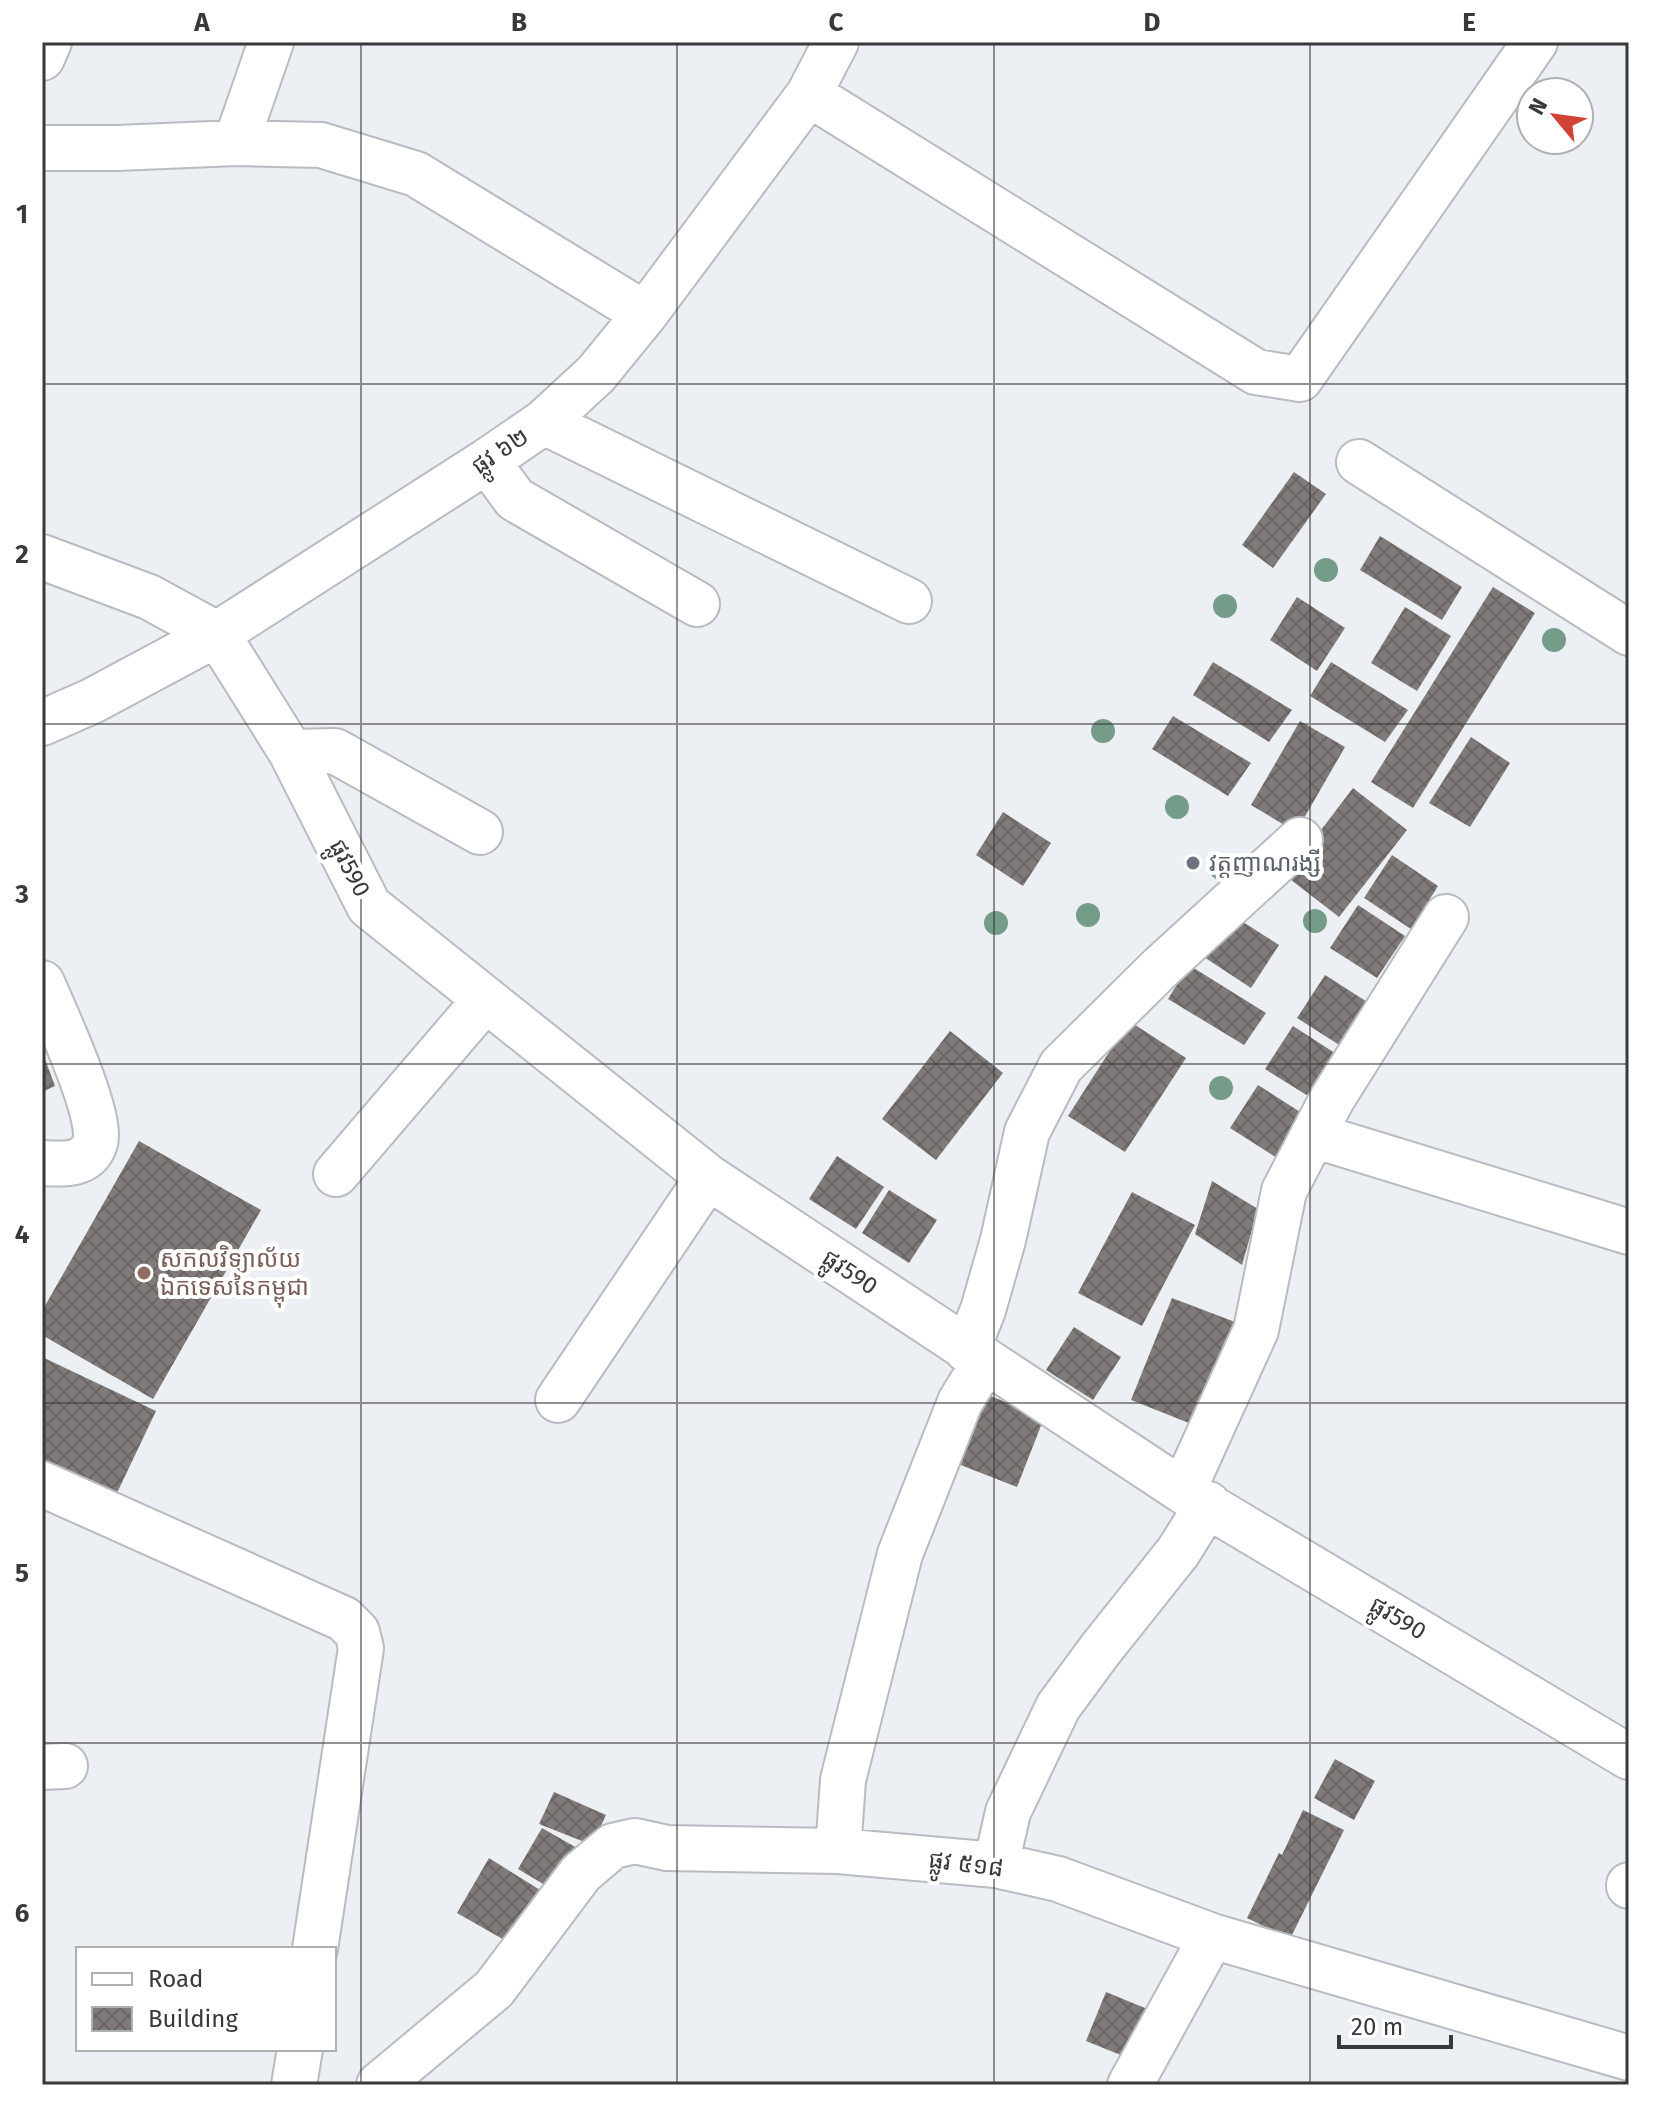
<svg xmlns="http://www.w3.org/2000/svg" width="1671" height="2127" font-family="'Fira Sans','Noto Sans Khmer',sans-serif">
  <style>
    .building { fill: url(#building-cross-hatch) }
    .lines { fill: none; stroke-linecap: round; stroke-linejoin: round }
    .minor-casing { stroke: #b8bbc1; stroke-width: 48 }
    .minor { stroke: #fff; stroke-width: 44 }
    .tree { fill: #759b89 }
    .grid { fill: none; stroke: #38393b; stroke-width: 2; stroke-opacity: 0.55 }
    .worship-dot { fill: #6b7280; stroke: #fff; stroke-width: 3 }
    .education-dot { fill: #8d6e63; stroke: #fff; stroke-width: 3 }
    .labels { text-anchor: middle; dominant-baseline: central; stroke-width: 8; stroke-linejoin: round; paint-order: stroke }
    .street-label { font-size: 24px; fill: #38393b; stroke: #fff }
    .worship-label { font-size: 24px; fill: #5b616d; stroke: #fff; text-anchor: start }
    .education-label { font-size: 24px; fill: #785e54; stroke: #fff; text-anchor: start }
    .neatline { fill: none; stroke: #38393b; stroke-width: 3 }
    .grid-label { font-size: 26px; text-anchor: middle; font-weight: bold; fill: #38393b }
  </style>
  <defs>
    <pattern id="building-cross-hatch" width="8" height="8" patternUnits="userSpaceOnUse" patternTransform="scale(2)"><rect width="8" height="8" fill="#807a79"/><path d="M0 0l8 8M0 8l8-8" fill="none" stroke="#6a6564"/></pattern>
  </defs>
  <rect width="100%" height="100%" fill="#eceff4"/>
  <path class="building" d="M 1294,472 L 1326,494 L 1273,568 L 1242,545 Z
    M 1380,536 L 1462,587 L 1442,620 L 1360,570 Z
    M 1493,587 L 1535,613 L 1413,808 L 1371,782 Z
    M 1297,597 L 1345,628 L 1317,671 L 1270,640 Z
    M 1405,607 L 1451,636 L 1417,691 L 1371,663 Z
    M 1213,662 L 1292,710 L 1269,742 L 1193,695 Z
    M 1331,662 L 1408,710 L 1385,742 L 1310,696 Z
    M 1173,716 L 1251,763 L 1228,796 L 1152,749 Z
    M 1300,721 L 1345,747 L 1296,832 L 1251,805 Z
    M 1471,737 L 1510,763 L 1470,827 L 1429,803 Z
    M 1353,788 L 1407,830 L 1339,917 L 1286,876 Z
    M 1003,812 L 1051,843 L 1023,886 L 976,855 Z
    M 1392,855 L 1438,886 L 1411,929 L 1364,898 Z
    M 1358,905 L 1405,936 L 1377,978 L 1330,948 Z
    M 1232,915 L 1279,945 L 1251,988 L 1204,957 Z
    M 1189,965 L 1266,1013 L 1244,1045 L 1168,999 Z
    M 1325,975 L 1372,1005 L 1344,1048 L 1297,1018 Z
    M 1129,1021 L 1186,1058 L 1125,1152 L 1068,1116 Z
    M 1293,1026 L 1341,1057 L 1313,1099 L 1265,1069 Z
    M 950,1031 L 1003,1073 L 936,1160 L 882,1119 Z
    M 42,1051 L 55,1086 L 42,1092 Z
    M 1258,1085 L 1305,1115 L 1277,1158 L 1230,1128 Z
    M 139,1141 L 261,1210 L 153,1399 L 42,1335 L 42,1311 Z
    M 837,1156 L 884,1187 L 856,1229 L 809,1199 Z
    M 1212,1181 L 1258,1209 L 1242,1265 L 1195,1234 Z
    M 889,1190 L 937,1220 L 909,1263 L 862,1233 Z
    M 1132,1192 L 1195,1225 L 1142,1326 L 1078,1293 Z
    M 1172,1298 L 1235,1322 L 1194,1425 L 1131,1400 Z
    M 1074,1327 L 1121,1357 L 1093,1400 L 1046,1370 Z
    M 42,1357 L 156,1411 L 116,1495 L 42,1460 Z
    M 981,1392 L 1044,1418 L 1017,1487 L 953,1462 Z
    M 1335,1759 L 1375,1781 L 1354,1820 L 1314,1798 Z
    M 554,1792 L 606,1815 L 592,1845 L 539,1824 Z
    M 1303,1810 L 1344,1830 L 1290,1939 L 1247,1918 L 1279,1853 L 1282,1855 Z
    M 542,1828 L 584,1852 L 560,1894 L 518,1869 Z
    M 489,1858 L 553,1898 L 522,1950 L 457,1913 Z
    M 1106,1992 L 1157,2013 L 1138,2062 L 1086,2041 Z"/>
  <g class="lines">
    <g class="minor-casing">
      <path id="minor" d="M 42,58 L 49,42
        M 809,94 L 1256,372 L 1300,379 L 1535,42
        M 236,143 L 271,42
        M 42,148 L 117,148 L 236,143 L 321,145 L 416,174 L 645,314
        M 544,422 L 909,601
        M 487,461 L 515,499 L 697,604
        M 1359,462 L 1629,633
        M 42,557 L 149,597 L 217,634 L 291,752 L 369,906 L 708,1177 L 1183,1491 L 1629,1757
        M 42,723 L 92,701 L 217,634 L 487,461 L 544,422 L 596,374 L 645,314 L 809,94 L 836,42
        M 291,752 L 335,751 L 480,832
        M 42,983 C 54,1011 104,1118 95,1143 C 87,1167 62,1164 42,1163
        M 1313,1135 L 1629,1232
        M 336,1174 L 485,1000
        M 967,1350 L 983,1310 L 1003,1240 L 1027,1132 L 1061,1066 L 1160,968 L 1300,840
        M 558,1400 L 708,1177
        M 42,1484 L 344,1619 L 357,1632 L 361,1648 L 315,1949
        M 1183,1491 L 1256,1330 L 1284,1191 L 1332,1099 L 1446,917
        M 42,1767 L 65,1766
        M 838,1851 L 843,1780 L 900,1554 L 960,1402 L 985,1361
        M 996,1865 L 1008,1812 L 1058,1707 L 1100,1650 L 1178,1552 L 1208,1504
        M 1629,1885 L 1629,1886
        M 294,2085 L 300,2049
        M 379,2085 L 494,1989 L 581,1873 L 613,1846 L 635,1841 L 667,1848 L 838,1851 L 996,1865 L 1058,1879 L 1212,1936 L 1629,2058
        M 1130,2085 L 1212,1936"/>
    </g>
    <use href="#minor" class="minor"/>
  </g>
  <g class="tree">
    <circle cx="1326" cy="570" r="12"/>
    <circle cx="1225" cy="606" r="12"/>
    <circle cx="1554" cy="640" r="12"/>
    <circle cx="1103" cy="731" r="12"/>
    <circle cx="1177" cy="807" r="12"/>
    <circle cx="1221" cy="868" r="12"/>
    <circle cx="1088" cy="915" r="12"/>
    <circle cx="1315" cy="921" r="12"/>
    <circle cx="996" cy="923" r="12"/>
    <circle cx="1221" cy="1088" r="12"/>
  </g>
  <path class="grid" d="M 361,42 L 361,2085M 677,42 L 677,2085M 994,42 L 994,2085M 1310,42 L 1310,2085M 42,384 L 1629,384M 42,724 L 1629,724M 42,1064 L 1629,1064M 42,1403 L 1629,1403M 42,1743 L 1629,1743"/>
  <circle class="worship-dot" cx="1193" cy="863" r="8"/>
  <circle class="education-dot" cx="144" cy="1273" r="8"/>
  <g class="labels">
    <g class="street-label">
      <text transform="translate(500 451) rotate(-34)">ផ្លូវ ៦២</text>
      <text transform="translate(350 868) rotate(63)">ផ្លូវ590</text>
      <text transform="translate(850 1272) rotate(34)">ផ្លូវ590</text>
      <text transform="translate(1398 1618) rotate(31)">ផ្លូវ590</text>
      <text transform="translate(966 1864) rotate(7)">ផ្លូវ ៥១៨</text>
    </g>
    <g class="worship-label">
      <text x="1209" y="863">វត្តញាណរង្សី</text>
    </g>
    <g class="education-label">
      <text x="160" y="1259">សកលវិទ្យាល័យ<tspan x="160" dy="28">ឯកទេសនៃកម្ពុជា</tspan></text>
    </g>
  </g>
  <rect width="1671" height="2127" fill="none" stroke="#ffffff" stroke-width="88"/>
  <rect x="76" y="1947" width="260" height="104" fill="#ffffff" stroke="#afb0b1" stroke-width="2"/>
  <rect x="92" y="1973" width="40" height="12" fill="#ffffff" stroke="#afb0b1" stroke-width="2"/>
  <text x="148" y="1987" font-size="24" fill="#38393b">Road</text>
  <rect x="92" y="2007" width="40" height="24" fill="url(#building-cross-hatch)" stroke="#afb0b1" stroke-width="2"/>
  <text x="148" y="2027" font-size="24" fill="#38393b">Building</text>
  <g transform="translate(1555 116) rotate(299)"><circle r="38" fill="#ffffff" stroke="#afb0b1" stroke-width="2"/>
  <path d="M0-6L14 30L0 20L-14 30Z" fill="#d04335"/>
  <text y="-12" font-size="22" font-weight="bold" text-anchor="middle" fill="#38393b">N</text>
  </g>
  <path d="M1339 2035v12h112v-12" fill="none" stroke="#38393b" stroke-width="4"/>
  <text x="1351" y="2035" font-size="24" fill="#38393b" stroke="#ffffff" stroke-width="6" paint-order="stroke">20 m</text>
  <rect x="44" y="44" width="1583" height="2039" class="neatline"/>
  <g class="grid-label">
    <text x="202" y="31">A</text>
    <text x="519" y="31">B</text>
    <text x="836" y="31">C</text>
    <text x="1152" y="31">D</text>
    <text x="1469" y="31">E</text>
    <text x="22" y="223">1</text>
    <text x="22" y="563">2</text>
    <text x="22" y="903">3</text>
    <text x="22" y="1243">4</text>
    <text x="22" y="1582">5</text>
    <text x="22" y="1922">6</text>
  </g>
</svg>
